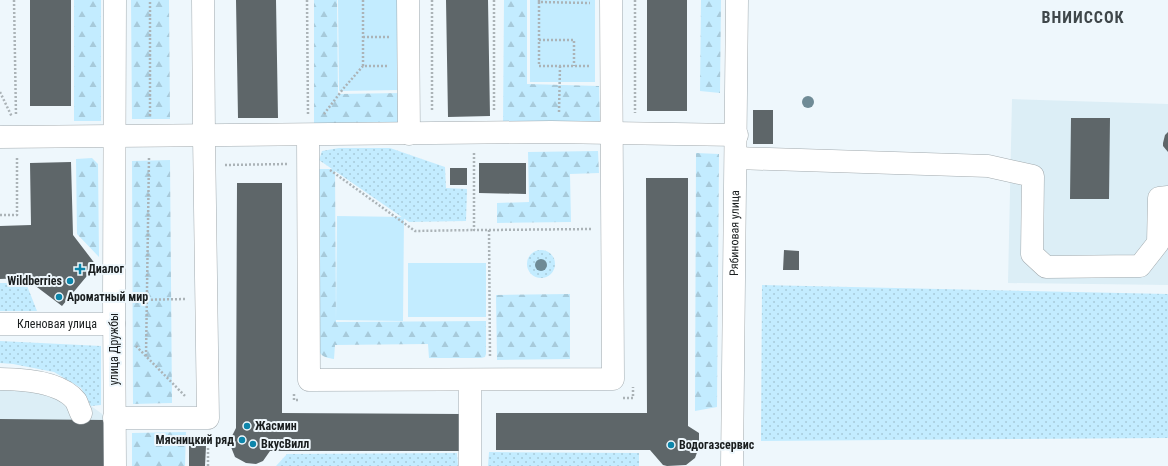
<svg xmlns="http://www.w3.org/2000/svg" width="1168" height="466" font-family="'Roboto Condensed',sans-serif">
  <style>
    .built { fill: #dceef6 }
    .grass { fill: url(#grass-dots) }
    .forest { fill: url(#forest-firs) }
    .green { fill: #c3ecff }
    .building { fill: #5e6669 }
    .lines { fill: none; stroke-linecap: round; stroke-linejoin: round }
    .minor-casing { stroke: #a2aaae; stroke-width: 23 }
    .path { stroke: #abb3b7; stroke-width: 2.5; stroke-dasharray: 2 2; stroke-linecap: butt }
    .minor { stroke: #fff; stroke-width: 22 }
    .tree { fill: #6f8b96 }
    .poi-dot { fill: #0d85aa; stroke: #eef7fc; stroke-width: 1.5 }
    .labels { text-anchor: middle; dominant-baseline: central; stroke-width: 4; stroke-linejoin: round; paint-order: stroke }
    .street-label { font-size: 12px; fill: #1a1e1f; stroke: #eef7fc }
    .poi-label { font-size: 12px; font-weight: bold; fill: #1a1e1f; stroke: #eef7fc; text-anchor: start }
    .district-label { font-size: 16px; font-weight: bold; letter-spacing: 1px; fill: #3f474a; stroke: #eef7fc }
  </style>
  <defs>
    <pattern id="grass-dots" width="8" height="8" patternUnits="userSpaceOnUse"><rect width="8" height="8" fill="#c3ecff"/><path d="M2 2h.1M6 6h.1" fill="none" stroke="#a7cada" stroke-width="1.8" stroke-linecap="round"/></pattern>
    <pattern id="forest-firs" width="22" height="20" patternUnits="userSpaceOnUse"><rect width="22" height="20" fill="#c3ecff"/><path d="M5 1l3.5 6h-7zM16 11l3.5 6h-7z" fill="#a7cada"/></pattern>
  </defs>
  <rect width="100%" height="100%" fill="#eef7fc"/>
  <path class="built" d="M 1012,99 L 1168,104 L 1168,285 L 1008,283 Z
    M 0,373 L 62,385 L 105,416 L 106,466 L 0,466 Z"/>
  <path class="grass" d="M 339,148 L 390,148 L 445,167 L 446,188 L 467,189 L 466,221 L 409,222 L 319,160 L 322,151 Z
    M527 264a14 14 0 1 1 28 0a14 14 0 1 1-28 0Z
    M 0,283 L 26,283 L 37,311 L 0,311 Z
    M 762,285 L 1168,294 L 1168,438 L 761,441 Z
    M 0,341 L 101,346 L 101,405 L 91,406 L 81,388 L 54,372 L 13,364 L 0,363 Z
    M 489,452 L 639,453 L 639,466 L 488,466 Z
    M 457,453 L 458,466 L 276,466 L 287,454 Z"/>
  <path class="forest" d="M 74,0 L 101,0 L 101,121 L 74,121 Z
    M 131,0 L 169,0 L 170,119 L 132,119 Z
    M 314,0 L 337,0 L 338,94 L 401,93 L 401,126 L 314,128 Z
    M 504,0 L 527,0 L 527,84 L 599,86 L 600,125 L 503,126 Z
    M 701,0 L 721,0 L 720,93 L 700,91 Z
    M 598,151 L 599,173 L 570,174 L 571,222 L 497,223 L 497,203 L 529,202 L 528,152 Z
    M 696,153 L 719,154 L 717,407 L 695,411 Z
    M 92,158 L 98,164 L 99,257 L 77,234 L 76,159 Z
    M 170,160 L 172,403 L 133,404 L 132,161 Z
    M 319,169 L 335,169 L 336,322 L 486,321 L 486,354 L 485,357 L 481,358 L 429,358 L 428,344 L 335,345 L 334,359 C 329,358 324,358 320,353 Z
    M 570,294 L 570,359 L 497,360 L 496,295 Z
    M 186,432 L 185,466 L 132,466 L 132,433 Z"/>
  <path class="green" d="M 338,0 L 400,0 L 401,90 L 339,91 Z
    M 530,0 L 595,0 L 595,82 L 530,82 Z
    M 337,216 L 404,217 L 403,321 L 336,320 Z
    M 408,263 L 486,263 L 486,317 L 408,317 Z"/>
  <path class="building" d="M 30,0 L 71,0 L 71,106 L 30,106 Z
    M 236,0 L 276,0 L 278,118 L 238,118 Z
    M 446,0 L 488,0 L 490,116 L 448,117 Z
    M 647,0 L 687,0 L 687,111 L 647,111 Z
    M 753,110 L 773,110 L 773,144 L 753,144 Z
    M 1071,118 L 1110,118 L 1109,199 L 1070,199 Z
    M 1168,132 L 1168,152 L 1163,146 L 1163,143 L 1165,135 Z
    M 71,162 L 73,235 L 96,265 L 62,306 L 25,278 L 0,279 L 0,226 L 31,225 L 30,163 Z
    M 479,163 L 526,163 L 526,194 L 479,193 Z
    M 450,168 L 467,168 L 467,185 L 450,185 Z
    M 646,178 L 688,178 L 688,426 L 699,433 L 699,447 L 695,458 L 686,465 L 667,466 L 663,465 L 650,450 L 496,450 L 496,413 L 647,413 Z
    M 237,183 L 282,183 L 282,413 L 461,414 L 461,451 L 270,451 L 263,461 L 256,464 L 246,463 L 235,457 L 231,447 L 232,436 L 236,428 Z
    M 784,250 L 799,251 L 799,270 L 783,270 Z
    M 0,419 L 105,420 L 104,466 L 0,466 Z
    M 189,446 L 206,446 L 205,466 L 189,466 Z"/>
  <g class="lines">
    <g class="minor-casing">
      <g id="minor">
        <path d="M 408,0 L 409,134"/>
        <path d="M 308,135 L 309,380 L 613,379 L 611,0"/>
        <path d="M 0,137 L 551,132 L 737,135"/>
        <path d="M 736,158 L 988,166 L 1033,176 L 1032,254 L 1046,267 L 1140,266 L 1158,243 L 1159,198 L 1168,197"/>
        <path id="s1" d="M 0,324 L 114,324"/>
        <path d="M 0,379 C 23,379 61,382 76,401 C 78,405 79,409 81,413"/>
        <path d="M 470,380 L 470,466"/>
        <path d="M 114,418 L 208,418 L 204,136 L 203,0"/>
        <path d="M 115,466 L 114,300 L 115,0"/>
        <path id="s2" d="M 732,466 L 737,0"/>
      </g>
    </g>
    <path class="path" d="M 14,0 L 16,116
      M 307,0 L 308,114
      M 363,0 L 363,66 L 388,66
      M 432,0 L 432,112
      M 494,0 L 494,112
      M 539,0 L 539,2 L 590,3
      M 635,0 L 635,113
      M 539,2 L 539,66 L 590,66
      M 363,37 L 389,37
      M 539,40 L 574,40 L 574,66
      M 0,92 L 12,117
      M 559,112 L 560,66
      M 324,114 L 343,89 L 363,66
      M 150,116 L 150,0
      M 474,153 L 474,230 L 489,230 L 490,358
      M 225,165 L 288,164
      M 330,170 L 415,231 L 474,230
      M 0,215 L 17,215 L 17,158
      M 489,230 L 593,229
      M 135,300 L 186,299
      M 136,346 L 186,397
      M 146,356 L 149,157
      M 294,394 L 294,400 L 300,400
      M 623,398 L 633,398 L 633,387
      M 208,466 L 208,439"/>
    <use href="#minor" class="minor"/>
  </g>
  <g class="tree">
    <circle cx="808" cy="102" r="6"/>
    <circle cx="541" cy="265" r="6"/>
  </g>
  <g class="poi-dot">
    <path d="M78 263h4v4h4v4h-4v4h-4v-4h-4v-4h4z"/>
    <circle cx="70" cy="281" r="4"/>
    <circle cx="59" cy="297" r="4"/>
    <circle cx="247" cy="426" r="4"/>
    <circle cx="242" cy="440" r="4"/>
    <circle cx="253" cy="444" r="4"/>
    <circle cx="671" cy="445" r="4"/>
  </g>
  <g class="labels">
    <g class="street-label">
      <text stroke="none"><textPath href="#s2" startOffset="233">Рябиновая улица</textPath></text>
      <text stroke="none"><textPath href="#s1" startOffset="57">Кленовая улица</textPath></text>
      <text transform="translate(114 349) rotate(-90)">улица Дружбы</text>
    </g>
    <g class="poi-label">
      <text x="88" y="269">Диалог</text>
      <text x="62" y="281" text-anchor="end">Wildberries</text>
      <text x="67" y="297">Ароматный мир</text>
      <text x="255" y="426">Жасмин</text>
      <text x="234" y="440" text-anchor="end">Мясницкий ряд</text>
      <text x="261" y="444">ВкусВилл</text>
      <text x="679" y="445">Водогазсервис</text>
    </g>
    <g class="district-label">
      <text x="1083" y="17">ВНИИССОК</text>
    </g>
  </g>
</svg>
